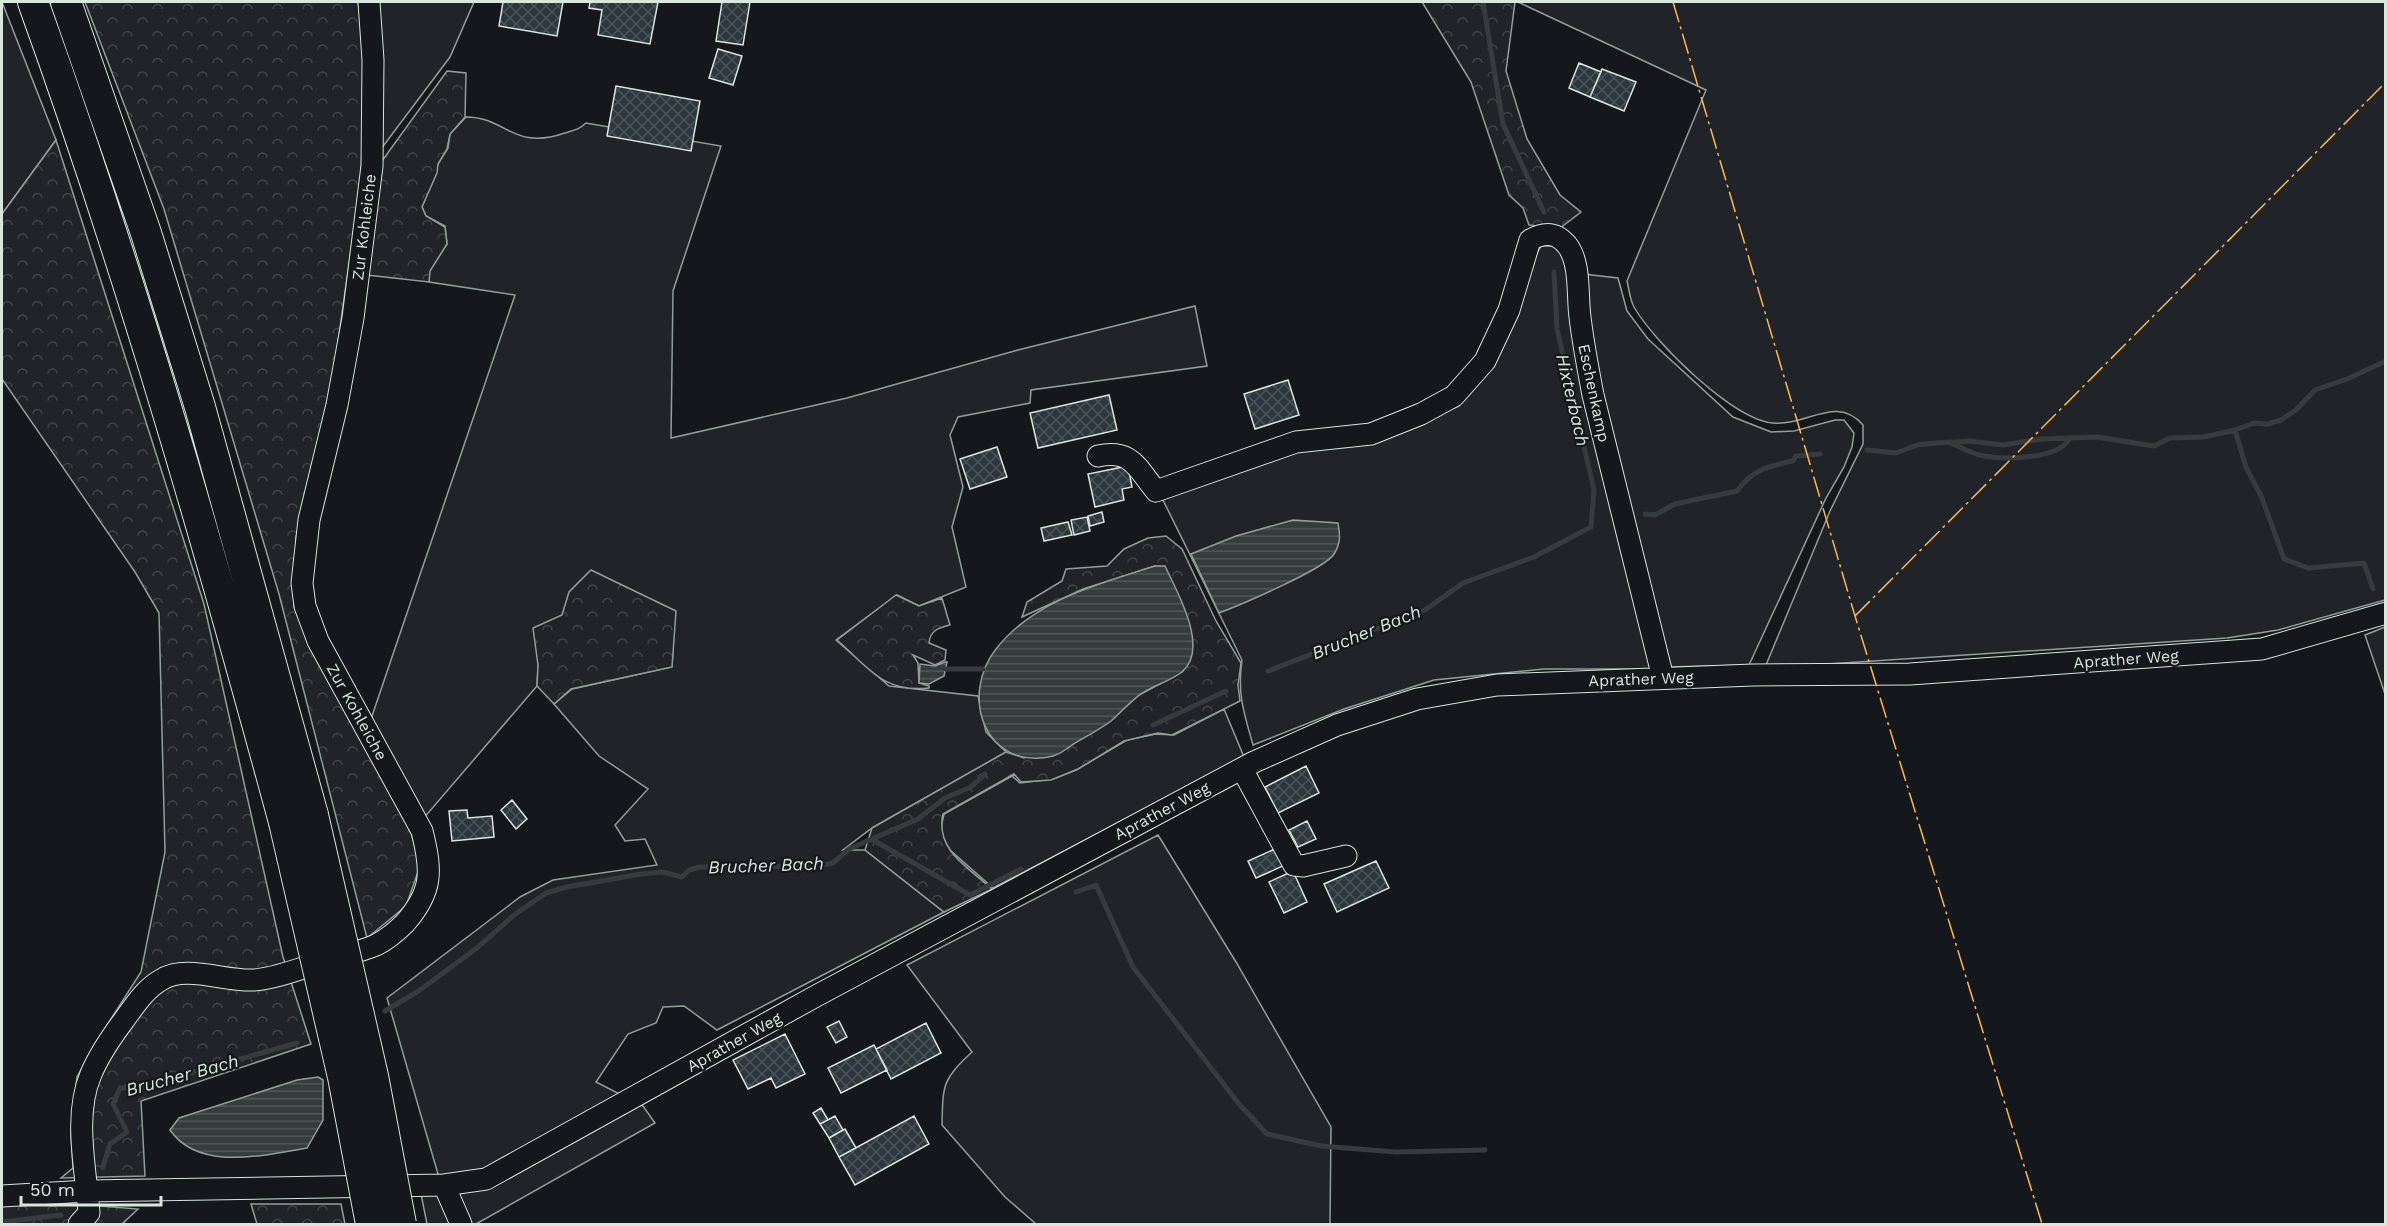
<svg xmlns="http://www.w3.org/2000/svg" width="2387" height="1226" font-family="'Work Sans',sans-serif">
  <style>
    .green { fill: #202428; stroke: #939e99; stroke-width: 1.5 }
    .forest { fill: url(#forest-crowns); stroke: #939e99; stroke-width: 1.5 }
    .water { fill: url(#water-rules); stroke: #939e99; stroke-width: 1.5 }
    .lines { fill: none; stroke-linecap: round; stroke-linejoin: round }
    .stream { stroke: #363b3e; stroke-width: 5 }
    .building { fill: url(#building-cross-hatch); stroke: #d8e6dc; stroke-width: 1.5 }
    .minor-casing { stroke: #d8e6dc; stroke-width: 23 }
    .highway-casing { stroke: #d8e6dc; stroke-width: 32 }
    .minor { stroke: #14181c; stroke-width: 21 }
    .highway { stroke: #14181c; stroke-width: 30 }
    .highway-bridge-casing { stroke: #d8e6dc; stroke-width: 32; stroke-linecap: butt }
    .highway-bridge { stroke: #14181c; stroke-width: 30 }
    .power { stroke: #ffb74d; stroke-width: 1.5; stroke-dasharray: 21 4.5 3 4.5; stroke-linecap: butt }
    .labels { text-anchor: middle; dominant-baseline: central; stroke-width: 4.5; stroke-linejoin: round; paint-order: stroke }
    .street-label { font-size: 16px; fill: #d8e6dc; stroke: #14181c }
    .water-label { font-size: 18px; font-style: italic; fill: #d8e6dc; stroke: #14181c }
  </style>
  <defs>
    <pattern id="forest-crowns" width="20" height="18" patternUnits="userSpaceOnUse" patternTransform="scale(1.5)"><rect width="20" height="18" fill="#202428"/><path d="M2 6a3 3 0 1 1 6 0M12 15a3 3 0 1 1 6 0" fill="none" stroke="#404447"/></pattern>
    <pattern id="water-rules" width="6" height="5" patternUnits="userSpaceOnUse" patternTransform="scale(1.5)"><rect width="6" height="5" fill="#363b3e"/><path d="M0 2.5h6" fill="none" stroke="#525759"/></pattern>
    <pattern id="building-cross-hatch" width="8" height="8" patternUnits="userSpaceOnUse" patternTransform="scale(1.5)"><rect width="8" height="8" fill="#2c363c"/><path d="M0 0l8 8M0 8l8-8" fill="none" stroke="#4a5358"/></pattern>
  </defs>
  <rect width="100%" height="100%" fill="#14181c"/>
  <path class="green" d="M 2,2 L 56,140 L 2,214 Z
    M 375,2 L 474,2 L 450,57 L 375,157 Z
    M 1518,2 L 2385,2 L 2385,600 L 2278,630 L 2227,638 L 1812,665 L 1766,665 L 1830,511 L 1863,444 L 1863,425 C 1837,394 1807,426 1773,423 C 1733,420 1654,342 1634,307 C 1630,300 1629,289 1627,281 L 1706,90 Z
    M 466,117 C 507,117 512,151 565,133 C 575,130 578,130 586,123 L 721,146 L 673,291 L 671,438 L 847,398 L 1018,350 L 1195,306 L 1207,366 L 1031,390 L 1030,403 L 958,417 L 950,435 L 963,487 L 952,527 L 966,587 L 919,606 L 897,595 L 836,640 L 889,686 L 978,696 L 986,732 L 1006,752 L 872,828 L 843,850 L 865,850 L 944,912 L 717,1030 L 684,1006 L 663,1007 L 656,1023 L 628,1034 L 596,1082 L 643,1106 L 655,1123 L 476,1224 L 427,1224 L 421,1194 L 438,1174 L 387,998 L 520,897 L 553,880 L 657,865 L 645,839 L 625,841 L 615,825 L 648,789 L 599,756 L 554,704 L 572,689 L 672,667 L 675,611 L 591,571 L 569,594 L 563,615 L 538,666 L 537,686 L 423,819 L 370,722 L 515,295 L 429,282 L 429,271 L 447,244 L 445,226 L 426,216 L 422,207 L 438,164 L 448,148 L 450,134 Z
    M 1541,246 L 1557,246 L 1565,257 L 1656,669 L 1544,669 L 1434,680 L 1344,709 L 1253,745 C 1244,713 1237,694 1242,660 L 1161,496 L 1287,450 L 1377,437 L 1459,406 L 1501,352 L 1531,264 Z
    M 1583,274 L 1618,278 L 1627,311 L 1648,339 L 1733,417 L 1771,432 L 1794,431 L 1835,420 L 1844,420 L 1854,433 L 1852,447 L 1844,467 L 1826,498 L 1749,665 L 1669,667 L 1593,356 Z
    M 2385,627 L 2386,627 L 2385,694 L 2365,635 Z
    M 1224,709 L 1244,757 L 993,888 L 950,850 L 940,832 L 944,814 L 1012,776 L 1020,783 L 1053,779 L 1076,770 L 1127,740 L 1156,734 L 1174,735 Z
    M 1158,835 L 1236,962 L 1331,1127 L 1330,1224 L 1036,1224 L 1005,1197 L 942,1125 C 943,1084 942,1080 972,1052 L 907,965 Z"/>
  <path class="forest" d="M 85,2 L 358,2 L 365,55 L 361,179 L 333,377 L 296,537 L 294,607 L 407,817 L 420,866 L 406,906 L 367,938 L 279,594 L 164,209 Z
    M 1422,2 L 1515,2 L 1506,71 L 1527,139 L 1560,195 L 1581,212 L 1559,229 L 1529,225 L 1523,208 L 1509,195 L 1471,82 Z
    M 447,71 L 466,73 L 465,117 L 450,134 L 447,149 L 438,164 L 437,173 L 422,207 L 426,216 L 445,227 L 447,244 L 430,271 L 429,282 L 367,275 L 374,172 Z
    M 56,140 L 204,604 L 283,957 L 311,1044 L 141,1101 L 145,1176 L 61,1178 L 73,1168 L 71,1135 L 77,1077 L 93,1047 L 141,972 L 165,852 L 159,613 L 135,572 L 2,379 L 2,214 Z
    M 1166,536 L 1182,549 L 1216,621 L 1241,663 L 1238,685 L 1240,701 L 1172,735 L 1158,733 L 1124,741 L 1078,769 L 1051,780 L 1021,782 L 1014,774 L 943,814 C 935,850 968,867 992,889 L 944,912 L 865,850 L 872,828 L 1006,752 L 1024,758 L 1109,722 L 1139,695 L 1183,671 L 1155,566 L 1083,589 L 1022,617 L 1027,602 L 1062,581 L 1066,569 L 1107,566 L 1124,549 L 1148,538 Z
    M 591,570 L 676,611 L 672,667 L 571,689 L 554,704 L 537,686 L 538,665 L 533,628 L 562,615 L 569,592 Z
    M 896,595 L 919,606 L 942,598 L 950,625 C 939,628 930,630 929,643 L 946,650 L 945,660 L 935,665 L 913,655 L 918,663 L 919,683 L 929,686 L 929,688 C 883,693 869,668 837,640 Z
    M 49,1202 L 138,1209 L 122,1224 L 2,1224 L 2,1206 Z
    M 251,1204 L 341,1204 L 345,1224 L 257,1224 Z"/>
  <path class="water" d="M 1293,520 L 1338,523 C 1340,535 1341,543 1334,554 C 1325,569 1240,605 1219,613 L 1191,554 L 1236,536 Z
    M 1155,566 L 1165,566 C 1177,592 1210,648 1182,672 C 1169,682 1151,686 1138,696 C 1128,704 1120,713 1111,721 C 1099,730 1085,737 1072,745 C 1066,749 1059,755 1053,756 C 985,772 959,696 996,649 C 1034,600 1099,584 1155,566 Z
    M 945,662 L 947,662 L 944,676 L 929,684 L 919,683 L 920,664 L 935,666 Z
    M 318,1077 L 323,1080 L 323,1120 L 307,1148 C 264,1155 199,1172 170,1130 L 179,1118 L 297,1080 Z"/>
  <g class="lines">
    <path class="stream" d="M 1483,2 L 1503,124 L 1544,212
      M 2235,430 L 2246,467 L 2262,498 L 2284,559 L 2308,568 L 2364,563 L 2373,589
      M 1953,444 C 1963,449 1973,454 1984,456 C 2004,460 2059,459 2069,439
      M 1867,450 L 1896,453 L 1917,445 L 1936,443 L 1969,441 L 2003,445 L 2041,439 L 2097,437 L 2154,446 L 2170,438 L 2204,437 L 2235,430 L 2254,423 L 2268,424 L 2281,420 L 2296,410 L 2315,390 L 2347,379 L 2386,361
      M 1645,514 L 1655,515 L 1675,504 L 1737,491 C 1752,470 1768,466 1793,461 L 1796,456 L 1820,454
      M 946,669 L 983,669
      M 1268,671 L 1425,610 L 1463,583 L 1534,557 L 1591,527 L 1594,490 L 1557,329 L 1554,272
      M 1153,725 L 1226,691
      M 873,840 L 970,895 L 1021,869
      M 1076,892 L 1096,885 L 1133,967 L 1239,1104 L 1267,1134 L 1321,1146 L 1396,1152 L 1485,1150
      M 385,1011 L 420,990 L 477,948 L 514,915 L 546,893 L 567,887 L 641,874 L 662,872 L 682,877 L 689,870 L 700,867 L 820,866 L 833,863 L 849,849 L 918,819 L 945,798 L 971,787 L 985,774
      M 103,1167 L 110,1144 L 127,1132 L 113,1104 L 120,1088 L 137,1088 L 297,1043
      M 2,1222 L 61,1215"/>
  </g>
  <path class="building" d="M 503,2 L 563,2 L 557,36 L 499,26 Z
    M 590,2 L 658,2 L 650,44 L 598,35 L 602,10 L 589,8 Z
    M 722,2 L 750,2 L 743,45 L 716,41 Z
    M 718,49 L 742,56 L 733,85 L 709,78 Z
    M 1579,63 L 1601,72 L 1590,97 L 1569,88 Z
    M 1602,69 L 1636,82 L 1624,111 L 1590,97 Z
    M 616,86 L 700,101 L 691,151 L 607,136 Z
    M 1288,380 L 1299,415 L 1255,429 L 1244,394 Z
    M 1109,395 L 1117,430 L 1038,448 L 1030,413 Z
    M 997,447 L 1007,477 L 970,489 L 960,459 Z
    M 1128,466 L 1132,487 L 1122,489 L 1124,500 L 1095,507 L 1088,474 Z
    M 1102,512 L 1104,522 L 1090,526 L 1088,516 Z
    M 1087,517 L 1090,531 L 1074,535 L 1071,520 Z
    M 1068,522 L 1072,535 L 1044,541 L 1041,528 Z
    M 1306,766 L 1319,793 L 1278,813 L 1265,787 Z
    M 512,800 L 527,819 L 516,829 L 501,810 Z
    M 467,810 L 468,818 L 492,816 L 494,837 L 452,841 L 449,811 Z
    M 1307,821 L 1316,839 L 1298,847 L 1289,830 Z
    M 1277,848 L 1285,865 L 1256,878 L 1248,861 Z
    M 1376,861 L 1389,888 L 1337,912 L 1324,884 Z
    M 1293,871 L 1307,902 L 1284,913 L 1269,882 Z
    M 839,1021 L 847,1037 L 836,1043 L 827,1027 Z
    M 926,1023 L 941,1053 L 891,1079 L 876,1049 Z
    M 785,1034 L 805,1074 L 776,1088 L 771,1078 L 748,1089 L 733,1060 Z
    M 874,1045 L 887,1070 L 841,1093 L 828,1068 Z
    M 821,1108 L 828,1120 L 820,1124 L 813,1113 Z
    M 835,1116 L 843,1130 L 829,1138 L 820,1124 Z
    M 914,1116 L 929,1144 L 855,1185 L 839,1157 Z
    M 845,1129 L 856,1148 L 839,1157 L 829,1138 Z"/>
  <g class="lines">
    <g class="minor-casing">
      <path id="minor" d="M 1098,456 C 1132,449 1137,468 1156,491 L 1296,442 L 1371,434 L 1421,414 L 1454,396 L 1485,361 L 1509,310 L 1530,240 C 1544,232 1556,232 1567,245 C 1581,263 1577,295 1580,317 C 1583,343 1588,369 1593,395 L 1663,678
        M 1242,769 L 1294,865 L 1303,866 L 1346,856
        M 444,1185 L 461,1224
        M 2,1196 L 87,1191 L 444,1185 L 486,1179 L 816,996 L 1254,762 L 1337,725 L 1417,699 L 1497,685 L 1753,675 L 1910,674 L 2262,649 L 2386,613
        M 79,1224 L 89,1213 C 86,1169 73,1116 91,1074 C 99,1055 112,1036 124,1020 C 135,1005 145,989 161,980 C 185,964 226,982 254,980 C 277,978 302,968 324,961 C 341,956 360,952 376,945 C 386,940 397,931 405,923 C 433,891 432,871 422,831 L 318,641 L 305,606 L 302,583 L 309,520 L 337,405 L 353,318 L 372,166 L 373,60 L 369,2"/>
    </g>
    <g class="highway-casing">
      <path id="highway" d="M 33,2 C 130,271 209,546 284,822
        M 66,2 L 146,233 L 200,407 L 313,815"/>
    </g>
    <use href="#minor" class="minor"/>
    <use href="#highway" class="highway"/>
    <g class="highway-bridge-casing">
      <path id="highway-bridge" d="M 313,815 L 373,1076 L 401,1224
        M 284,822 L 343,1077 L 371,1224"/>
    </g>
    <use href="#highway-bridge" class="highway-bridge"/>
    <path class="power" d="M 1673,2 L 1855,616 L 2042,1224
      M 1855,616 L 2386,82"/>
  </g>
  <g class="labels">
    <g class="street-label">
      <text transform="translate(364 227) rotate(-83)">Zur Kohleiche</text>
      <text transform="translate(1594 393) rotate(78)">Eschenkamp</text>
      <text transform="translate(2126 659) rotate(-4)">Aprather Weg</text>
      <text transform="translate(1641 679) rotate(-2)">Aprather Weg</text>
      <text transform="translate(357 712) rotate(61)">Zur Kohleiche</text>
      <text transform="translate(1162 811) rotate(-28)">Aprather Weg</text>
      <text transform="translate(734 1042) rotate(-29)">Aprather Weg</text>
    </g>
    <g class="water-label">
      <text transform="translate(1573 400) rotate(77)">Hixterbach</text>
      <text transform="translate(1366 632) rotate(-22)">Brucher Bach</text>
      <text transform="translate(766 865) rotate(-2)">Brucher Bach</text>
      <text transform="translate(182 1075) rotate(-15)">Brucher Bach</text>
    </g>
  </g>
  <rect width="2387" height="1226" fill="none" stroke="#d8e6dc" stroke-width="6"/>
  <path d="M21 1196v9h140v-9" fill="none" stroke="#d8e6dc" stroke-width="3"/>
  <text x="30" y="1196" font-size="18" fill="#d8e6dc" stroke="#14181c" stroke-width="4.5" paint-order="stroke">50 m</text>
</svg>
